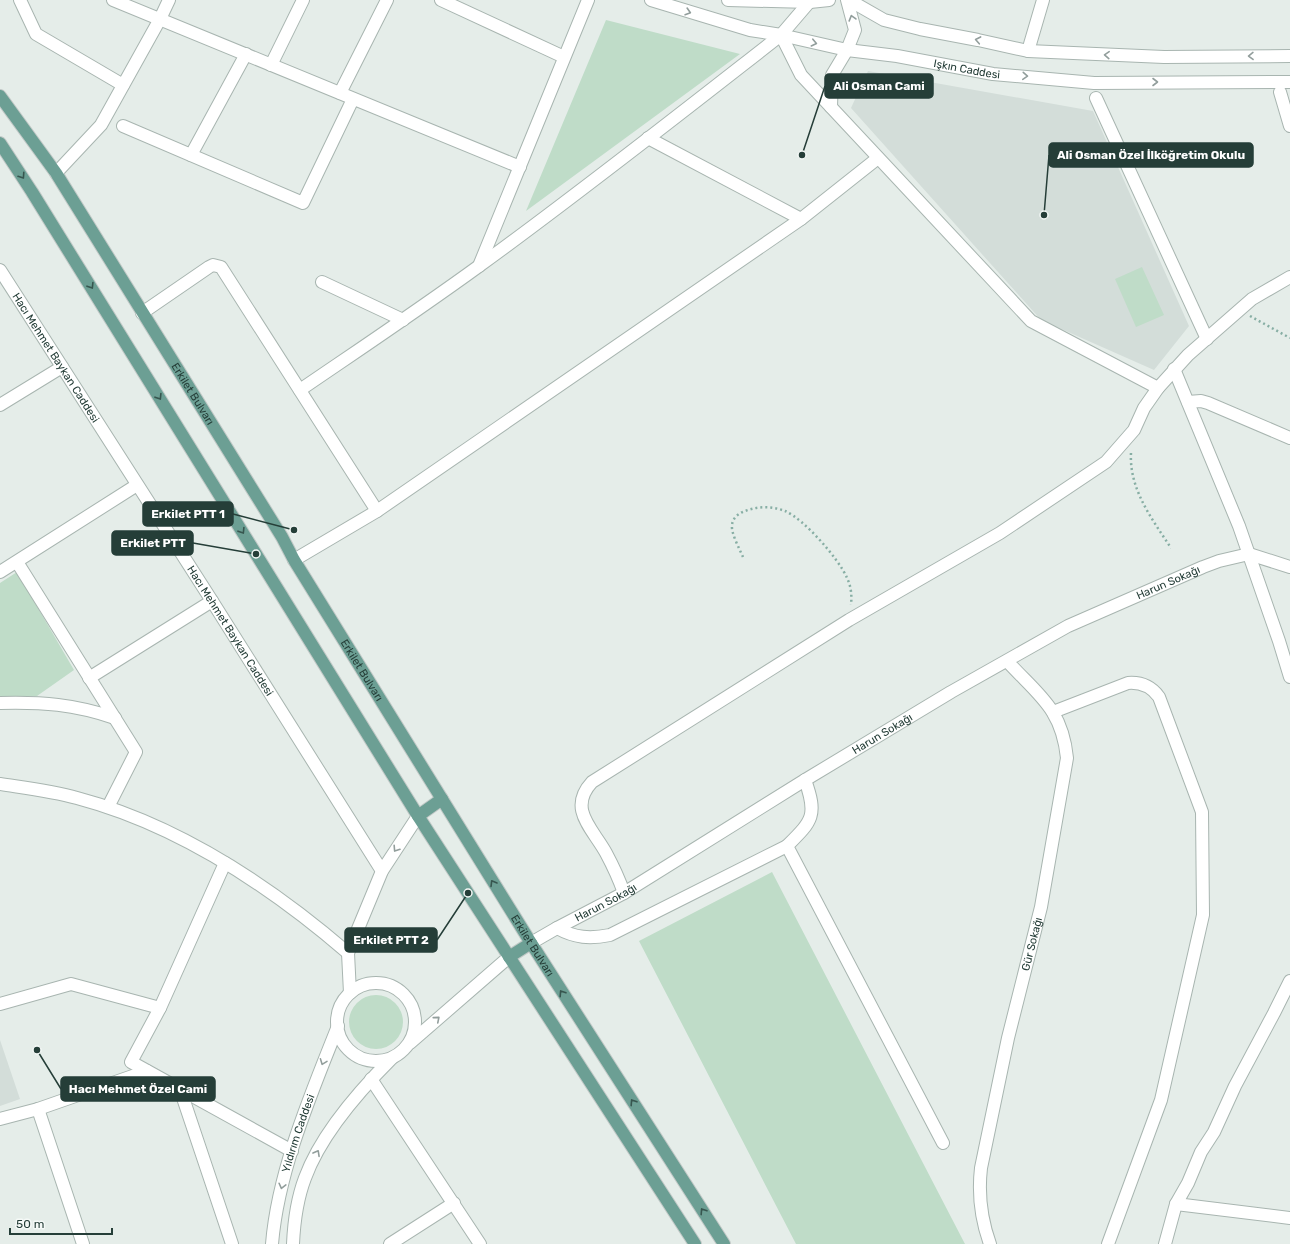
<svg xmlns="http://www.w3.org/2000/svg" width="1290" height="1244" font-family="Rubik,sans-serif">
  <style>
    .built { fill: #d3ddd9 }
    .green { fill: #bfdcc8 }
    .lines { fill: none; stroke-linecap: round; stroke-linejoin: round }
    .minor-casing { stroke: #a8b5b0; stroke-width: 14 }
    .major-casing { stroke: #c2c9c7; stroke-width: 14 }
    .path { stroke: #87aea4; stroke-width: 2.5; stroke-dasharray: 2 3; stroke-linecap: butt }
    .minor { stroke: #fff; stroke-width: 12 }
    .major { stroke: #6c9f94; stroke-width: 12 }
    .oneway { stroke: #929e9c }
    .oneway2 { stroke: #37564f }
    .labels { text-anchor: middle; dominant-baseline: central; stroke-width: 3.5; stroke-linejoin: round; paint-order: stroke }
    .street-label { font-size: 11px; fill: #253e38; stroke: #f5f9f7 }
    .leader { fill: none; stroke: #253e38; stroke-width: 1.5 }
    .callout-dot { fill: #253e38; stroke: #f5f9f7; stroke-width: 1.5 }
    .callout { fill: #253e38; stroke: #253e38; stroke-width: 1.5 }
    .callout-label { font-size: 12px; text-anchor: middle; font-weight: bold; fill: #fff }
  </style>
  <rect width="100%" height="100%" fill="#e5ede9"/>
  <path class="built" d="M 868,71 L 1093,111 L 1189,326 L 1154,370 L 1041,320 L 851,108 Z
    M 0,1040 L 20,1099 L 0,1106 Z"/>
  <path class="green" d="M 606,20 L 740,54 L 526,211 Z
    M 1142,267 L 1164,315 L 1136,327 L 1115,279 Z
    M 17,572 L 74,670 L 37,696 L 0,696 L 0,583 Z
    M 772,872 L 965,1244 L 796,1244 L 639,941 Z
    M349 1022a27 27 0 1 1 54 0a27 27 0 1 1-54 0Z"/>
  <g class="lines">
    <g class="minor-casing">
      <g id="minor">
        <path d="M 20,0 L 36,34 L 123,85"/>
        <path d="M 113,0 L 520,167"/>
        <path d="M 441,0 L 564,57"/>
        <path id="s1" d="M 651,0 L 750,30 L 781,35 L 847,50 L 897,56 L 993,74 L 1094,83 L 1290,82"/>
        <path d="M 728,0 L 810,2 L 829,0"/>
        <path d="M 811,0 L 781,35 L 801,75 L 1031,321 L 1158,388"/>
        <path d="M 849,0 L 884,20 L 920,29 L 978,40 L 1028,51 L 1164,57 L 1290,56"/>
        <path d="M 1028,51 L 1043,0"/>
        <path d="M 271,65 L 303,0"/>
        <path d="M 1280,92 L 1290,126"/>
        <path d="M 340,93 L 387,0"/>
        <path d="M 1096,98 L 1207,339"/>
        <path d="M 831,107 L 832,75 L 847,50 L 855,30 L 847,0"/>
        <path d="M 123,126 L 303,203 L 353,99"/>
        <path d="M 648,138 L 801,219"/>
        <path d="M 191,155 L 246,54"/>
        <path d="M 56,173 L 101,125 L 160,19 L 169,0"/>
        <path d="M 479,266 L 588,0"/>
        <path id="s2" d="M 0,270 L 212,601 L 382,871"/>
        <path d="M 322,282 L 403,320"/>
        <path d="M 142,313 L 209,267 L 213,265 L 221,267 L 377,511"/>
        <path d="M 1174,369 L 1239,526 L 1279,641 L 1290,677"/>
        <path d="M 300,390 C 360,349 420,309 479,266 C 581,192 681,113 781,35"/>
        <path d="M 1188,402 L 1201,401 L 1208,403 L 1290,438"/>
        <path d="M 0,405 L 62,367"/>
        <path d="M 294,560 L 377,511 L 801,219 L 878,158"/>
        <path d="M 17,562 L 136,752 L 108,807"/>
        <path d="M 0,572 L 137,485"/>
        <path d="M 89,678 L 212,601"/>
        <path d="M 0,703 C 43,702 73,704 115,718"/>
        <path d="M 1053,712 L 1128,683 C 1141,682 1151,686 1159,697 L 1202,812 L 1203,915 L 1161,1100 L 1108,1244"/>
        <path d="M 805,780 C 818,816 812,821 787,846 L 943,1143"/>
        <path d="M 0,784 C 26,788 52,791 77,798 C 179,825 269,885 348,953"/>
        <path d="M 225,863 L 160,1008 L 131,1062 L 292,1151"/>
        <path d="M 624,893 C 619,879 613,866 606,853 C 593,829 567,809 592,782 L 849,620 L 1000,533 L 1106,462 L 1134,430 L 1144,408 L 1158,388 L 1188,355 L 1252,299 L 1290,277"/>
        <path d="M 557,928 C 575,938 590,939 610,935 L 787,846"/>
        <path id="s3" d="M 531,943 L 557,928 L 624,893 L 805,780 L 951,692 L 1068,626 L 1203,567 L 1219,561 L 1249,554 L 1290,567"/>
        <circle cx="376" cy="1022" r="39"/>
        <path d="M 350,993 L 348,953 L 382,871 L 418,816"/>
        <path d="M 0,1004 L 71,984 L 160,1008"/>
        <path d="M 410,1043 L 509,957"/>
        <path d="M 371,1079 L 480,1244"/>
        <path d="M 180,1089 L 232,1244"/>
        <path d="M 38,1109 L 83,1244"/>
        <path d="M 0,1119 L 38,1109 L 147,1071"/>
        <path d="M 1176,1204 L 1290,1218"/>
        <path id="s4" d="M 272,1244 C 278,1171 311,1094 338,1026"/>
        <path d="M 293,1244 C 294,1222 297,1199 305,1178 C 321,1134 359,1091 392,1058"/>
        <path d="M 390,1244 L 454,1203"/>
        <path id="s5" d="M 990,1244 C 981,1219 978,1194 981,1168 L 1008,1038 L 1041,907 L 1067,758 C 1062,708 1038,695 1007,661"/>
        <path d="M 1165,1244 L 1176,1204 L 1188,1183 L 1201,1152 L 1214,1132 L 1235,1086 L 1274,1013 L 1290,981"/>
      </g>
    </g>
    <g class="major-casing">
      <g id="major">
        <path id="s6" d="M 0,96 L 56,173 L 282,537 L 294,560 L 531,943 L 724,1244"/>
        <path d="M 0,143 L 32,192 L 418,816 L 695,1244"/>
        <path d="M 418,816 L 442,799"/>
        <path d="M 509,957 L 531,943"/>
      </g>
    </g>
    <path class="path" d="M 1250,316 L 1290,338
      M 1131,453 C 1129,489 1152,519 1171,548
      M 743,557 C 740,550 731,533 732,526 C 732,518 739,513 745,511 C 758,506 772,506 785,511 C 804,519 839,559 847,578 C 851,586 852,595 851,605"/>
    <use href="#minor" class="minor"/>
    <use href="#major" class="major"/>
  </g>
  <defs><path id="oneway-chevron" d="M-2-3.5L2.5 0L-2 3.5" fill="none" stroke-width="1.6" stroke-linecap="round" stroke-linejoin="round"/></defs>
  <g class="oneway">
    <use href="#oneway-chevron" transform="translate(688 12) rotate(17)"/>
    <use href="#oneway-chevron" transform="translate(852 18) rotate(-106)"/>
    <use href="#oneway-chevron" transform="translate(978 40) rotate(-169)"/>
    <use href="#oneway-chevron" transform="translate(814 43) rotate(13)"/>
    <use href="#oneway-chevron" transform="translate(1107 55) rotate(-177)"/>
    <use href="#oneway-chevron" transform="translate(1251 56) rotate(179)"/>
    <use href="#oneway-chevron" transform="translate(1025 76) rotate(4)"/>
    <use href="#oneway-chevron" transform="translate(1155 82)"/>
    <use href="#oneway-chevron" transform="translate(396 849) rotate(123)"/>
    <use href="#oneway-chevron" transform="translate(437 1019) rotate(-41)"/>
    <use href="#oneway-chevron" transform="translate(323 1062) rotate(111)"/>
    <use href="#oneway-chevron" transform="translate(317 1153) rotate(-61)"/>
    <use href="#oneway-chevron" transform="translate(282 1186) rotate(104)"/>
  </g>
  <g class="oneway2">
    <use href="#oneway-chevron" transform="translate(22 176) rotate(56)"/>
    <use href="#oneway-chevron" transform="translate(91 286) rotate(58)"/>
    <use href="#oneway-chevron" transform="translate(159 397) rotate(58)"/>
    <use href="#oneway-chevron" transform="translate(242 531) rotate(58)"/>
    <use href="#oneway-chevron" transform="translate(493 883) rotate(-121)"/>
    <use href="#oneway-chevron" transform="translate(562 993) rotate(-123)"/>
    <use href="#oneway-chevron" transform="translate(633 1102) rotate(-123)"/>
    <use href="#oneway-chevron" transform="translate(703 1211) rotate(-123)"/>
  </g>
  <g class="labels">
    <g class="street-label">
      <text stroke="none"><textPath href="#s1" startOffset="324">Işkın Caddesi</textPath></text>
      <text stroke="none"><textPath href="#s2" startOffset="104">Hacı Mehmet Baykan Caddesi</textPath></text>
      <text stroke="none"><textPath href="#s6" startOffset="355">Erkilet Bulvarı</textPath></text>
      <text stroke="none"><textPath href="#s3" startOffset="733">Harun Sokağı</textPath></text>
      <text stroke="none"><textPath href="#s2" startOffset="428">Hacı Mehmet Baykan Caddesi</textPath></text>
      <text stroke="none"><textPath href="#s6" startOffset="679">Erkilet Bulvarı</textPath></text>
      <text stroke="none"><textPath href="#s3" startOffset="409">Harun Sokağı</textPath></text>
      <text stroke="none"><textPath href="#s3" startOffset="85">Harun Sokağı</textPath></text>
      <text stroke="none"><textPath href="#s5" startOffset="307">Gür Sokağı</textPath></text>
      <text stroke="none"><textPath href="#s6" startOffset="1003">Erkilet Bulvarı</textPath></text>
      <text stroke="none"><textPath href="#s4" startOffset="114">Yıldırım Caddesi</textPath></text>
    </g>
  </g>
  <path class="leader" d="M802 155L825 86M1044 215L1049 155M294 530L233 514M256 554L193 543M468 893L437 940M37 1050L61 1089"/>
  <g class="callout-dot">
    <circle cx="802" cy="155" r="4"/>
    <circle cx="1044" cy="215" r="4"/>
    <circle cx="294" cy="530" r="4"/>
    <circle cx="256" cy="554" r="4"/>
    <circle cx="468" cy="893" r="4"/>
    <circle cx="37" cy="1050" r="4"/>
  </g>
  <g class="callout">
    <rect x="825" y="74" width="108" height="24" rx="4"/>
    <rect x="1049" y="143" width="204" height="24" rx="4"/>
    <rect x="143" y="502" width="90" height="24" rx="4"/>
    <rect x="112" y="531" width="81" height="24" rx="4"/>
    <rect x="345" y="928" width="92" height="24" rx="4"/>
    <rect x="61" y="1077" width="154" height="24" rx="4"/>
  </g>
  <g class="callout-label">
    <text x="879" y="90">Ali Osman Cami</text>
    <text x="1151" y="159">Ali Osman Özel İlköğretim Okulu</text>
    <text x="188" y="518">Erkilet PTT 1</text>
    <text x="153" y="547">Erkilet PTT</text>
    <text x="391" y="944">Erkilet PTT 2</text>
    <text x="138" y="1093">Hacı Mehmet Özel Cami</text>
  </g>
  <path d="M10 1228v6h102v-6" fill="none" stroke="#253e38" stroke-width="2"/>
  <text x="16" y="1228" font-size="12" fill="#253e38" stroke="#f5f9f7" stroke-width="3" paint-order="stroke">50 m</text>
</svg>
